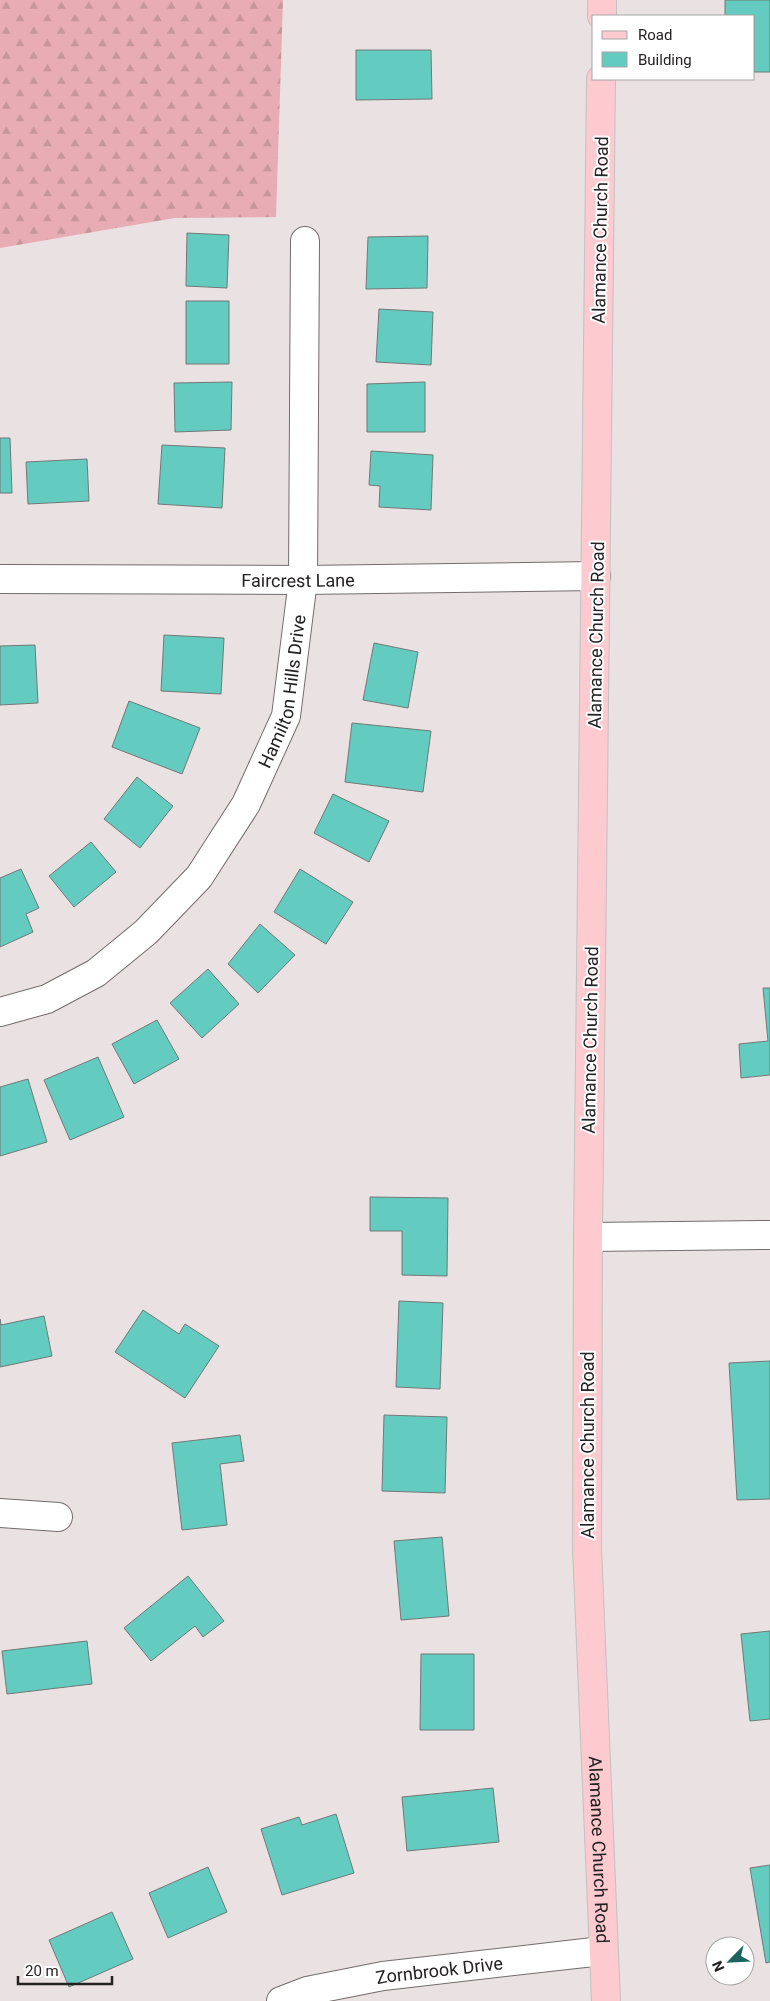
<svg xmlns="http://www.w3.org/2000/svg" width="770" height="2001" font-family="Roboto,sans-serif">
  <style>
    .forest { fill: url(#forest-firs) }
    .building { fill: #63cbbf; stroke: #717977 }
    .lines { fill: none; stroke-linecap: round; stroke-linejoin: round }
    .minor-casing { stroke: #746c6c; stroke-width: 30 }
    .major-casing { stroke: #c2c1c1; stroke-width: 30 }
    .minor { stroke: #fff; stroke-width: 28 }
    .major { stroke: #fdcad0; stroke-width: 28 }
    .labels { text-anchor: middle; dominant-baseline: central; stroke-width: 4; stroke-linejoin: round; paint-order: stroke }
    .street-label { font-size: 18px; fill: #242121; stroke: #fff }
  </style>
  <defs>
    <pattern id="forest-firs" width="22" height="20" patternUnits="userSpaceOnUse" patternTransform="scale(1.25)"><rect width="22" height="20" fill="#e8adb4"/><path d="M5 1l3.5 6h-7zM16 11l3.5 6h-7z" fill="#c7959a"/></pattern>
  </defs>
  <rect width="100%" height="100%" fill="#eae1e2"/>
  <path class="forest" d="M 0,0 L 283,0 L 276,217 L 175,218 L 0,248 Z"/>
  <path class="building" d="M 725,0 L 770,0 L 770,72 L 754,72 L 754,16 L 725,16 Z
    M 356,50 L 431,50 L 432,99 L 356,100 Z
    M 187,233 L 229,235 L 227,288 L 186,286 Z
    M 428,236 L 427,288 L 366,289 L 368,237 Z
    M 186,301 L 229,301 L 229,364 L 186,364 Z
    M 379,309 L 433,312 L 431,365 L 376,362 Z
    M 232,382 L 231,430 L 175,432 L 174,383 Z
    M 425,382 L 425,432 L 367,432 L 367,384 Z
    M 0,438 L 10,438 L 12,493 L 0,493 Z
    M 162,445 L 225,448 L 222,508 L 158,504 Z
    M 371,451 L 433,455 L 431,510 L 379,507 L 380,486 L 369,485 Z
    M 87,459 L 89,501 L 28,504 L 26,462 Z
    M 164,635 L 224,638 L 221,694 L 161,691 Z
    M 374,643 L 418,652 L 408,708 L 363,700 Z
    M 35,645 L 38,703 L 0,705 L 0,646 Z
    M 129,701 L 200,728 L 182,774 L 112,747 Z
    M 352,723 L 431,731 L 423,792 L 345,782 Z
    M 137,777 L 173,806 L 140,848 L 104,819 Z
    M 333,794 L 389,821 L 369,862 L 314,833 Z
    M 91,842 L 116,872 L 74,907 L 49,876 Z
    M 21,869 L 39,908 L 26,914 L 33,932 L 0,947 L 0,878 Z
    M 300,869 L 353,902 L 326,944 L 274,912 Z
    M 260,924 L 295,955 L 258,993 L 228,964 Z
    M 208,969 L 239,1004 L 202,1038 L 170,1003 Z
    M 763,988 L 770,988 L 770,1075 L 741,1078 L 739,1044 L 768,1041 Z
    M 157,1020 L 179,1059 L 134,1084 L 112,1044 Z
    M 98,1057 L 124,1117 L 70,1140 L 44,1080 Z
    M 28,1079 L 47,1142 L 0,1156 L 0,1087 Z
    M 370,1197 L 448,1198 L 447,1276 L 402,1275 L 402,1231 L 370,1231 Z
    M 399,1301 L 443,1303 L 440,1389 L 396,1387 Z
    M 143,1310 L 179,1334 L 185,1324 L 219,1346 L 185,1398 L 115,1352 Z
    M 44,1316 L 52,1356 L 0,1367 L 0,1319 L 1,1325 Z
    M 770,1361 L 770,1499 L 737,1500 L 729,1363 Z
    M 384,1415 L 447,1417 L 445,1493 L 382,1491 Z
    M 240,1435 L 244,1461 L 220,1464 L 227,1525 L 182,1530 L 172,1443 Z
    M 442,1537 L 449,1616 L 401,1620 L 394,1541 Z
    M 188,1576 L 224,1621 L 203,1637 L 195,1626 L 151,1661 L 124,1628 Z
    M 770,1631 L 770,1719 L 750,1721 L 741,1634 Z
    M 87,1641 L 92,1684 L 7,1694 L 2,1651 Z
    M 421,1654 L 474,1654 L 474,1730 L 420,1730 Z
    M 493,1788 L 499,1842 L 407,1851 L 402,1797 Z
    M 336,1814 L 354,1873 L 282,1895 L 261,1829 L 299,1817 L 302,1825 Z
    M 770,1865 L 770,1962 L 766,1963 L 750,1868 Z
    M 208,1867 L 227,1912 L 168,1938 L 149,1893 Z
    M 112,1912 L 133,1959 L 69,1987 L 49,1940 Z"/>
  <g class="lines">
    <g class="minor-casing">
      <g id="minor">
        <path id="s1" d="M 0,579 L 303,580 L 596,576"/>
        <path id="s2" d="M 0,1012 L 47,999 L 96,973 L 146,932 L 199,877 L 246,804 L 286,716 L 303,580 L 305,241"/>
        <path d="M 588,1237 L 770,1235"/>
        <path d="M 0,1513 L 58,1517"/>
        <path id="s3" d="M 281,2001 L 307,1991 L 383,1976 L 602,1951"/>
      </g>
    </g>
    <g class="major-casing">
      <g id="major">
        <path d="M 602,16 L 602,0"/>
        <path id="s4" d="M 601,79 L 588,1237 L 587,1548 L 606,2001"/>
      </g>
    </g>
    <use href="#minor" class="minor"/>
    <use href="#major" class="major"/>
  </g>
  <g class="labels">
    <g class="street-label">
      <text transform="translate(600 230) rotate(-89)">Alamance Church Road</text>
      <text stroke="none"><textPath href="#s1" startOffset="298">Faircrest Lane</textPath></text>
      <text transform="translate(596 635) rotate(-89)">Alamance Church Road</text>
      <text stroke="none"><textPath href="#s2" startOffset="452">Hamilton Hills Drive</textPath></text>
      <text transform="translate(590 1040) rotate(-89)">Alamance Church Road</text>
      <text transform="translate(587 1445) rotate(-90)">Alamance Church Road</text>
      <text stroke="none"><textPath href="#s4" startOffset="1771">Alamance Church Road</textPath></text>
      <text stroke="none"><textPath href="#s3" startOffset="162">Zornbrook Drive</textPath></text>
    </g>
  </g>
  <rect x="592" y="15" width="162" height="65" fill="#ffffff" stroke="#a7a6a6"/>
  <rect x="602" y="31" width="25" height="8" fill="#fdcad0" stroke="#a7a6a6"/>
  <text x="638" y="40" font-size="15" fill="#242121">Road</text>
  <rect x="602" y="52" width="25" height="15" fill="#63cbbf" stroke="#a7a6a6"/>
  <text x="638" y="65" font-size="15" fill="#242121">Building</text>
  <g transform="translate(730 1961) rotate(246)"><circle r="24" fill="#ffffff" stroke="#a7a6a6"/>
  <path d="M0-4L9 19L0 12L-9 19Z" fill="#1b655e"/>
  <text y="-8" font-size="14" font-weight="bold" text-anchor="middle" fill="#242121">N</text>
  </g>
  <path d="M18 1976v8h94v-8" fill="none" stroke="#242121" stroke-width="2.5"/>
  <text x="25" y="1976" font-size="15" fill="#242121" stroke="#ffffff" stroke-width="4" paint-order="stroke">20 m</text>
</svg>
